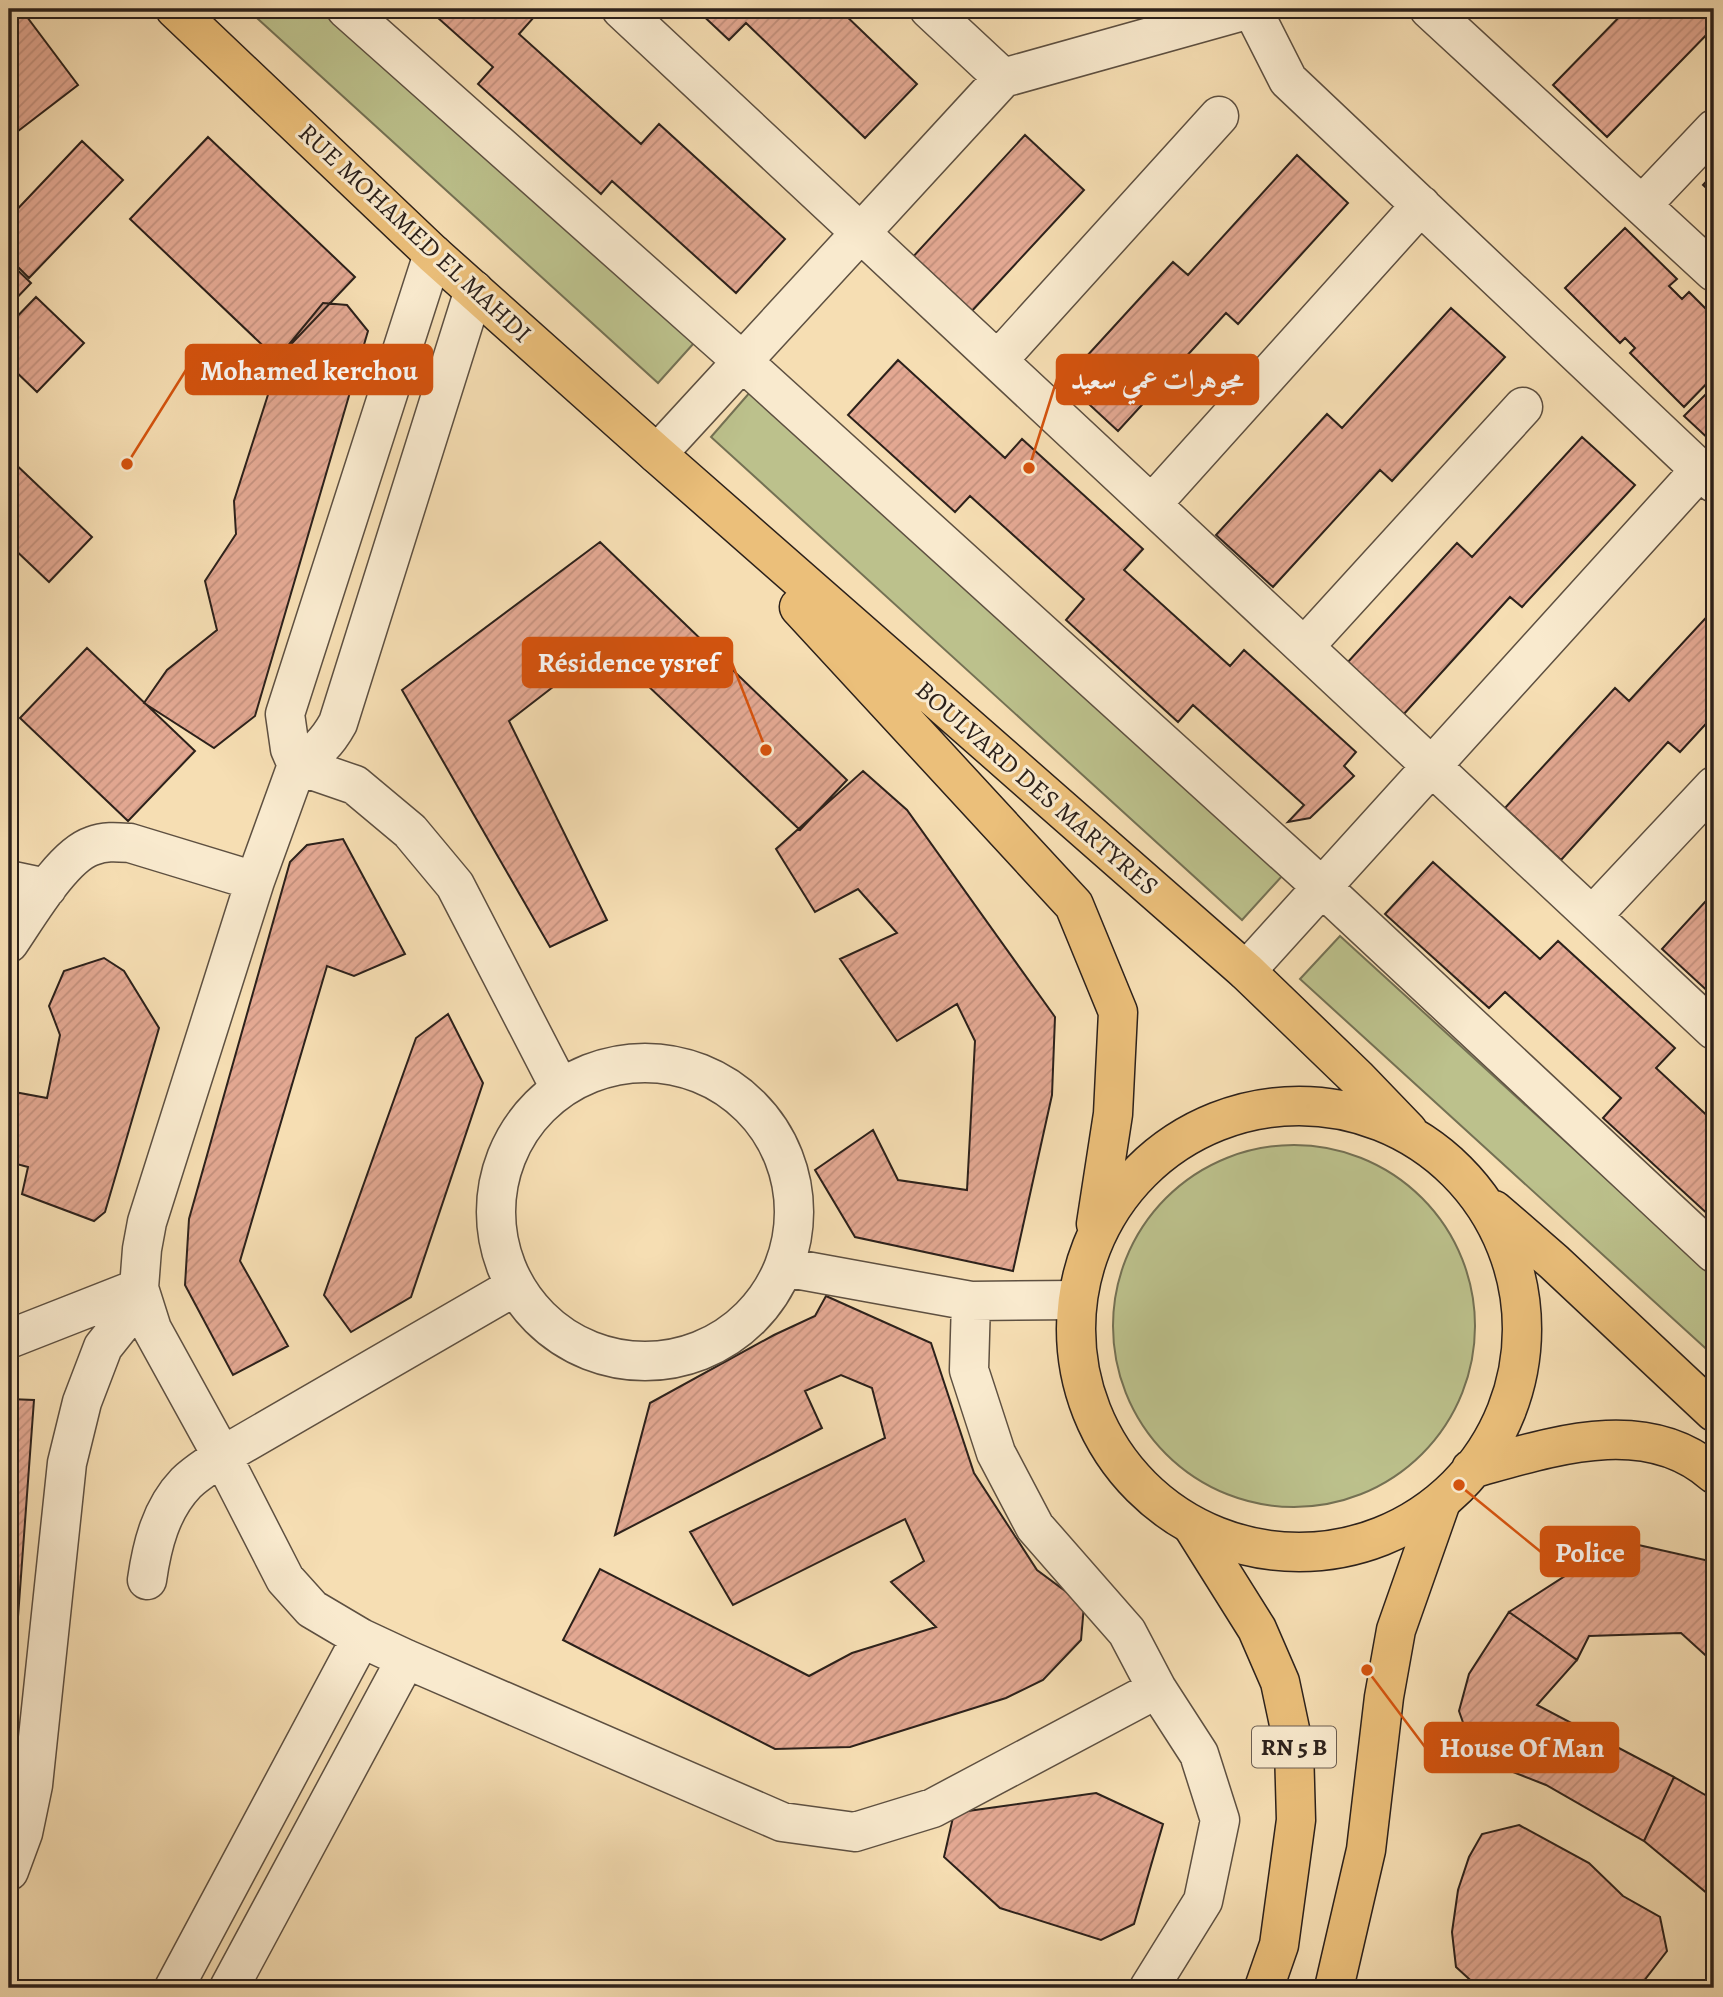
<svg xmlns="http://www.w3.org/2000/svg" width="1723" height="1997" font-family="Alegreya,Amiri,serif">
  <style>
    .grass { fill: #bcc18c; stroke: #747154; stroke-width: 2 }
    .building { fill: url(#building-hatch); stroke: #2c211b; stroke-width: 2 }
    .lines { fill: none; stroke-linecap: round; stroke-linejoin: round }
    .minor-casing { stroke: #5e5041; stroke-width: 41 }
    .major-casing { stroke: #2c211b; stroke-width: 41 }
    .highway-casing { stroke: #2c211b; stroke-width: 41 }
    .minor { stroke: #f9eace; stroke-width: 38 }
    .major { stroke: #ebbf7a; stroke-width: 38 }
    .highway { stroke: #ebbf7a; stroke-width: 38 }
    .labels { text-anchor: middle; dominant-baseline: central; stroke-width: 6; stroke-linejoin: round; paint-order: stroke }
    .shield { fill: #f9eace; stroke: #6a5d51; stroke-width: 2 }
    .shield-label { font-size: 24px; font-weight: bold; fill: #2c211b }
    .street-label { font-size: 26px; fill: #2c211b; stroke: #f9eace }
    .leader { fill: none; stroke: #d5530e; stroke-width: 2.5 }
    .callout-dot { fill: #d5530e; stroke: #f9eace; stroke-width: 2.5 }
    .callout { fill: #d5530e; stroke: #d5530e; stroke-width: 2.5 }
    .callout-label { font-size: 28px; text-anchor: middle; font-weight: bold; fill: #fff }
  </style>
  <defs>
    <pattern id="building-hatch" width="6" height="6" patternUnits="userSpaceOnUse" patternTransform="scale(1.75)"><rect width="6" height="6" fill="#e3a892"/><path d="M-1 1l2-2M0 6l6-6M5 7l2-2" fill="none" stroke="#c3907d"/></pattern>
  </defs>
  <rect width="100%" height="100%" fill="#f6deb3"/>
  <filter id="stains"><feTurbulence type="fractalNoise" baseFrequency=".00286" numOctaves="4"/><feColorMatrix values="0 0 0 0 .2 0 0 0 0 .09 0 0 0 0 .02 0 0 0 .5 -.17"/></filter>
  <radialGradient id="worn" r=".72"><stop offset=".6" stop-color="#630" stop-opacity="0"/><stop offset="1" stop-color="#630" stop-opacity=".3"/></radialGradient>
  <path class="grass" d="M 249,9 L 327,9 L 694,343 L 658,383 L 248,10 Z
    M 751,391 L 1283,875 L 1242,920 L 711,437 Z
    M 1340,936 L 1714,1277 L 1714,1356 L 1300,979 Z
    M1113 1326a181 181 0 1 1 362 0a181 181 0 1 1-362 0Z"/>
  <path class="building" d="M 9,9 L 21,9 L 78,85 L 9,138 Z
    M 428,9 L 526,9 L 535,16 L 519,34 L 641,144 L 659,124 L 785,239 L 736,293 L 612,181 L 601,194 L 478,84 L 493,67 Z
    M 696,9 L 839,9 L 917,84 L 865,138 L 746,23 L 729,40 Z
    M 1627,9 L 1714,9 L 1714,27 L 1607,137 L 1553,85 Z
    M 1025,135 L 1084,190 L 970,313 L 911,259 Z
    M 208,137 L 355,277 L 277,359 L 130,219 Z
    M 82,141 L 123,180 L 29,278 L 9,258 L 9,235 L 12,232 L 9,229 L 9,218 Z
    M 1297,155 L 1348,203 L 1238,324 L 1226,313 L 1118,431 L 1064,381 L 1173,262 L 1188,275 Z
    M 1714,173 L 1714,195 L 1703,185 Z
    M 1625,228 L 1677,279 L 1669,286 L 1682,299 L 1689,292 L 1714,317 L 1714,376 L 1684,407 L 1630,353 L 1635,348 L 1625,338 L 1620,343 L 1565,288 Z
    M 9,262 L 31,283 L 9,306 Z
    M 36,297 L 84,343 L 37,392 L 9,365 L 9,325 Z
    M 323,303 L 347,305 L 368,331 L 255,716 L 214,748 L 144,703 L 167,670 L 217,630 L 205,581 L 236,534 L 234,501 L 281,354 Z
    M 1451,308 L 1505,357 L 1392,481 L 1380,470 L 1273,587 L 1216,535 L 1327,414 L 1342,428 Z
    M 898,360 L 1005,458 L 1022,439 L 1143,549 L 1124,570 L 1230,666 L 1244,650 L 1356,752 L 1344,766 L 1354,776 L 1310,818 L 1288,822 L 1304,805 L 1193,705 L 1178,722 L 1066,620 L 1084,599 L 970,496 L 955,512 L 848,415 Z
    M 1710,390 L 1714,393 L 1714,444 L 1684,416 Z
    M 1582,437 L 1635,485 L 1522,607 L 1510,597 L 1403,715 L 1347,663 L 1457,543 L 1472,557 Z
    M 9,458 L 92,537 L 49,582 L 9,544 Z
    M 600,542 L 847,780 L 800,830 L 606,646 L 509,721 L 607,920 L 550,947 L 402,690 Z
    M 1714,609 L 1714,715 L 1680,752 L 1668,742 L 1561,860 L 1505,808 L 1615,688 L 1629,701 Z
    M 87,648 L 195,751 L 128,821 L 20,718 Z
    M 863,771 L 907,810 L 1055,1017 L 1052,1095 L 1013,1271 L 855,1237 L 815,1170 L 873,1130 L 898,1180 L 967,1190 L 975,1041 L 957,1004 L 897,1041 L 840,959 L 897,933 L 858,889 L 815,912 L 776,849 Z
    M 343,839 L 405,954 L 354,976 L 327,966 L 240,1261 L 288,1346 L 233,1375 L 185,1285 L 189,1219 L 290,862 L 307,845 Z
    M 1433,862 L 1540,959 L 1558,941 L 1675,1048 L 1656,1068 L 1714,1122 L 1714,1215 L 1712,1218 L 1603,1118 L 1621,1098 L 1505,992 L 1489,1008 L 1385,914 Z
    M 1714,892 L 1714,997 L 1662,949 Z
    M 104,958 L 124,971 L 159,1028 L 105,1212 L 94,1221 L 22,1194 L 28,1167 L 9,1162 L 9,1091 L 47,1098 L 60,1035 L 49,1006 L 64,971 Z
    M 448,1014 L 483,1083 L 411,1297 L 351,1332 L 324,1295 L 416,1038 Z
    M 826,1296 L 931,1343 L 974,1473 L 1037,1570 L 1084,1605 L 1081,1640 L 1043,1680 L 1006,1698 L 850,1747 L 775,1749 L 563,1640 L 600,1569 L 809,1676 L 852,1653 L 936,1627 L 891,1582 L 924,1561 L 905,1519 L 733,1605 L 690,1532 L 885,1438 L 872,1388 L 841,1375 L 805,1391 L 822,1428 L 615,1535 L 650,1403 L 774,1335 L 815,1316 Z
    M 9,1399 L 34,1400 L 12,1698 L 9,1698 Z
    M 1634,1544 L 1714,1562 L 1714,1663 L 1681,1633 L 1589,1636 L 1577,1660 L 1509,1612 L 1576,1569 Z
    M 1509,1612 L 1577,1660 L 1537,1705 L 1674,1777 L 1644,1841 L 1546,1785 L 1475,1757 L 1459,1711 L 1469,1674 Z
    M 1674,1777 L 1714,1800 L 1714,1899 L 1644,1841 Z
    M 1096,1793 L 1163,1824 L 1134,1924 L 1101,1940 L 1000,1908 L 944,1857 L 954,1813 Z
    M 1519,1825 L 1589,1863 L 1623,1896 L 1660,1917 L 1667,1951 L 1643,1982 L 1576,1988 L 1479,1988 L 1456,1967 L 1452,1932 L 1458,1890 L 1469,1857 L 1482,1834 Z"/>
  <g class="lines">
    <g class="minor-casing">
      <path id="minor" d="M 346,9 L 743,362 L 1323,888 L 1714,1253
        M 621,9 L 1714,1030
        M 929,9 L 1003,78
        M 1252,9 L 1288,80 L 1714,483
        M 1429,9 L 1714,272
        M 1642,205 L 1714,129
        M 433,254 L 285,714 L 290,749 L 297,765 L 355,785 L 410,831 L 455,885 L 560,1088
        M 474,290 L 338,723 C 327,743 316,753 297,765 L 255,881 L 147,1222 L 142,1249 L 139,1288 L 152,1329 L 222,1456 L 285,1579 L 312,1609 L 361,1638 L 406,1659 L 782,1822 L 855,1832 L 933,1808 L 1157,1689
        M 998,360 L 1219,116
        M 657,454 L 1003,78 L 1250,9
        M 1152,504 L 1421,205
        M 1304,647 L 1523,407
        M 9,880 L 47,888
        M 1592,916 L 1714,786
        M 9,943 C 27,917 62,856 92,846 C 105,841 116,842 130,843 L 255,881
        M 1246,971 L 1700,470
        M496 1212a149 149 0 1 1 298 0a149 149 0 1 1-298 0Z
        M 784,1267 L 971,1301 L 1076,1300
        M 971,1301 L 969,1370 L 996,1453 L 1035,1527 L 1127,1632 L 1157,1689 L 1199,1754 L 1220,1820 L 1203,1901 L 1149,1988
        M 9,1339 L 139,1288
        M 147,1580 C 152,1545 161,1509 186,1483 C 196,1473 210,1465 222,1456 L 514,1287
        M 9,1871 L 23,1833 L 33,1785 L 67,1463 L 82,1402 L 103,1347 L 142,1298
        M 174,1988 L 361,1638
        M 229,1988 L 406,1659"/>
    </g>
    <g class="major-casing">
      <path id="major" d="M 175,9 L 433,254 L 657,454 L 1246,971 L 1357,1078 L 1408,1131
        M 799,607 L 1074,905 L 1118,1012 L 1113,1114 L 1096,1224
        M1076 1329a223 223 0 1 1 446 0a223 223 0 1 1-446 0Z
        M 1494,1210 L 1554,1262 L 1714,1412
        M 1471,1469 C 1548,1448 1645,1413 1714,1474"/>
    </g>
    <g class="highway-casing">
      <path id="highway" d="M 1193,1527 L 1257,1629 L 1280,1682 L 1294,1748 L 1296,1820 L 1279,1945 L 1264,1988
        M 1334,1988 L 1366,1850 L 1384,1697 L 1396,1630 L 1441,1502"/>
    </g>
    <use href="#minor" class="minor"/>
    <use href="#major" class="major"/>
    <use href="#highway" class="highway"/>
  </g>
  <g class="labels">
    <rect class="shield" x="1252" y="1726.5" width="84" height="41" rx="5"/>
    <g class="shield-label">
      <text x="1294" y="1747">RN 5 B</text>
    </g>
    <g class="street-label">
      <text transform="translate(415 233) rotate(43)">RUE MOHAMED EL MAHDI</text>
      <text transform="translate(1037 788) rotate(41)">BOULVARD DES MARTYRES</text>
    </g>
  </g>
  <path class="leader" d="M127 464L186 370M1029 468L1057 379M766 750L732 663M1459 1485L1541 1552M1367 1670L1425 1747"/>
  <g class="callout-dot">
    <circle cx="127" cy="464" r="7"/>
    <circle cx="1029" cy="468" r="7"/>
    <circle cx="766" cy="750" r="7"/>
    <circle cx="1459" cy="1485" r="7"/>
    <circle cx="1367" cy="1670" r="7"/>
  </g>
  <g class="callout">
    <rect x="186" y="345" width="246" height="49" rx="7"/>
    <rect x="1057" y="355" width="201" height="49" rx="7"/>
    <rect x="523" y="638" width="209" height="49" rx="7"/>
    <rect x="1541" y="1527" width="98" height="49" rx="7"/>
    <rect x="1425" y="1723" width="193" height="49" rx="7"/>
  </g>
  <g class="callout-label">
    <text x="309" y="380">Mohamed kerchou</text>
    <text x="1157" y="389">مجوهرات عمي سعيد</text>
    <text x="628" y="672">Résidence ysref</text>
    <text x="1590" y="1562">Police</text>
    <text x="1522" y="1757">House Of Man</text>
  </g>
  <rect width="1723" height="1997" fill="none" stroke="#f6deb3" stroke-width="35"/>
  <rect x="10" y="10" width="1702" height="1976" fill="none" stroke="#2c211b" stroke-width="3.5"/>
  <rect x="18" y="18" width="1688" height="1962" fill="none" stroke="#2c211b" stroke-width="2"/>
  <rect width="100%" height="100%" filter="url(#stains)"/>
  <rect width="100%" height="100%" fill="url(#worn)"/>
</svg>
